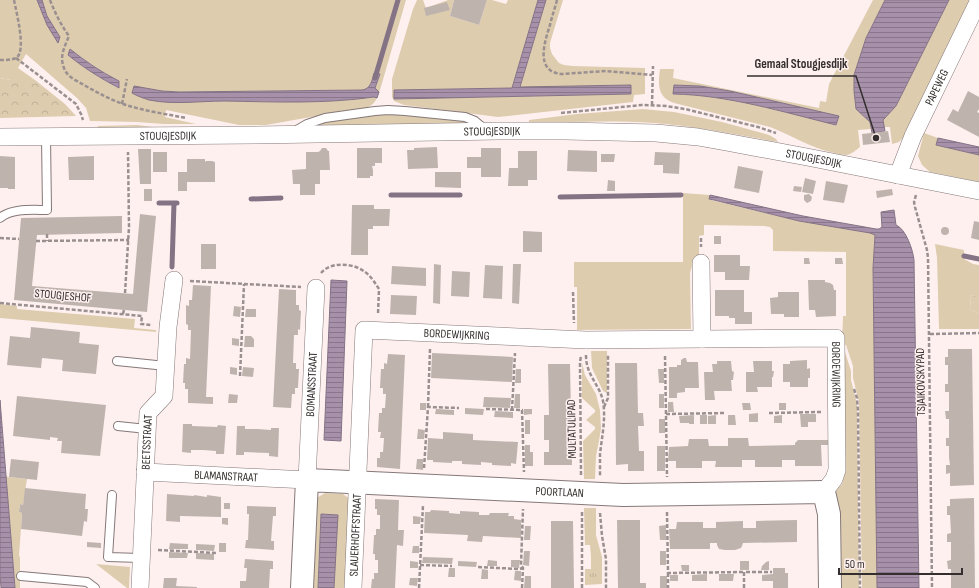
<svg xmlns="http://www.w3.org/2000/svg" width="979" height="588" font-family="'Sofia Sans Condensed',sans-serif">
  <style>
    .green { fill: #deccaf; fill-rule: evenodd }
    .forest { fill: url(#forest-crowns) }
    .park { fill: url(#park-tufts) }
    .water { fill: url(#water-rules); stroke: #847385 }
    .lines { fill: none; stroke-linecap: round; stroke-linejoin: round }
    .stream { stroke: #847385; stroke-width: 5 }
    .building { fill: #bfb4ad }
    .lane-casing { stroke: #857878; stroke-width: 10 }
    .street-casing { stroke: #857878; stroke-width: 18 }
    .secondary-casing { stroke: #857878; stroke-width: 24 }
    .path { stroke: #9a9090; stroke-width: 2.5; stroke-dasharray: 4 2; stroke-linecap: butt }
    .lane { stroke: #fff; stroke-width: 8 }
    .street { stroke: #fff; stroke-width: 17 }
    .secondary { stroke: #fff; stroke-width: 22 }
    .labels { text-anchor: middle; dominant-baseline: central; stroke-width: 3; stroke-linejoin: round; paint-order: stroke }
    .street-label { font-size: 12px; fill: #342f2e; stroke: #fff0f0 }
    .leader { fill: none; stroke: #342f2e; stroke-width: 1.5 }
    .callout-dot { fill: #342f2e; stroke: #fff0f0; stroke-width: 1.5 }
    .callout-label { font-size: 13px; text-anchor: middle; font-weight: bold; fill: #342f2e; stroke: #fff0f0; stroke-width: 3; stroke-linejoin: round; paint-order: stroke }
  </style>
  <defs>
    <pattern id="forest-crowns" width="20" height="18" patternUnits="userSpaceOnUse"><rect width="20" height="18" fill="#deccaf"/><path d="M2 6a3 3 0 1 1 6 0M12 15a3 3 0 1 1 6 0" fill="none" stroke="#bfb097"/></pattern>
    <pattern id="park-tufts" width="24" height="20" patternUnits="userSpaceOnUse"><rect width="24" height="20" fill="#deccaf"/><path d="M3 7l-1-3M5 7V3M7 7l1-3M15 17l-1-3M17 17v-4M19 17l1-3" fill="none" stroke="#bfb097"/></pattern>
    <pattern id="water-rules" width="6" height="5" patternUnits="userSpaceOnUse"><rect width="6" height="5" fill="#a790aa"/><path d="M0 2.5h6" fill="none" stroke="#89768b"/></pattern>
  </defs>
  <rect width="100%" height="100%" fill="#fff0f0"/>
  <path class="green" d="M 0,0 L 37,0 L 47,25 L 58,43 L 60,37 L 47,16 L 42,0 L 406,0 L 380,90 C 376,101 375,105 363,109 L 311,117 L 266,125 L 239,125 L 166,110 L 165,117 L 196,124 L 164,124 L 137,122 L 90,121 L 86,108 L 77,98 L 26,54 L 18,68 L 35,80 L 11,80 L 0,78 ZM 70,49 C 86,61 101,72 119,81 L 118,88 C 100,78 84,68 68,55 ZM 374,73 L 380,74 L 375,88 L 374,97 L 322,101 L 209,101 L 184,102 L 134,87 L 162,91 L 179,92 L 362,90 C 371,89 372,80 374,73 Z
    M 417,0 L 423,0 L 426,8 L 448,0 L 454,0 L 450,16 L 479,25 L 487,0 L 492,0 L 506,4 L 508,0 L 538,0 L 512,88 L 394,90 L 394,98 L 630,85 L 520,88 L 546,0 L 563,0 L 550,43 L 550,48 L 552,54 L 559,63 L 564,65 L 573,66 L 645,68 L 645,94 L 634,95 L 633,102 L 498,117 L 404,105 L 394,101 L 392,97 L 392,79 L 413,9 Z
    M 873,0 L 885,0 L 866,38 L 854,75 L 854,91 L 856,109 L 870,122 L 871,129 L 858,130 L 860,147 C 856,150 852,154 847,155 C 843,155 838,154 834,153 C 811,148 791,135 770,127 L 674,103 C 657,97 658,84 660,69 L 674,69 L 673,78 L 819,108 L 820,101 L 826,102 L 829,84 ZM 674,85 L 700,86 L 730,91 L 839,117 L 836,125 C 783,112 728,95 674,94 Z
    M 949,0 L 972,0 L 904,137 L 899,142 L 892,144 L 890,127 L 884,127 L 883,120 L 896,106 Z
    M 643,109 L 674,112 L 722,122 L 769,135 L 776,139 L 778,142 C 737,135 696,126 654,123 C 613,120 571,122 529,123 L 529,120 L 577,114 Z
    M 384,113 L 467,121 L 467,124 L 316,126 L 316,123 Z
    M 137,125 L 153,127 L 99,128 L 97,126 Z
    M 924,133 L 938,138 L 936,145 L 979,155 L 979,182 L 930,172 L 922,165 L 918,156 Z
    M 683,193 L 710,195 L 709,199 L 711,200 L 799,221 L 870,233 L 875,235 L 873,268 L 877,588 L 862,588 L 859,402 L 853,378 L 853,366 L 846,345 L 842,344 L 843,316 L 846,316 L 846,252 L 773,251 L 773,230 L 770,227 L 764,226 L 704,225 L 704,235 L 699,236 L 699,266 L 692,266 L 690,273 L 691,329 L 577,330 L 577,287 L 574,287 L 574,262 L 683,262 Z
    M 935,244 L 964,250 L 964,259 L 973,264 L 979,265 L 979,297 L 971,295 L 970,309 L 979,314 L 979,329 L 939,329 L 937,258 Z
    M 0,304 L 17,306 L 17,309 L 135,319 L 134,328 L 156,330 L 156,332 L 0,318 Z
    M 591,351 L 607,351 L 607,393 L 603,391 L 592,368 Z
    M 845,352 L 851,371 L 851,380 L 857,404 L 859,588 L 837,588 L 833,494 L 842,484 L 843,481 L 843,353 Z
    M 582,363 L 585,375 L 596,394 L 600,410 L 601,428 L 599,441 L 596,456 L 595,479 L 584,479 L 583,441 L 595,429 L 595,427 L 586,420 L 595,412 L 595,410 L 582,398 Z
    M 6,476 L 8,477 L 27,479 L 23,505 L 20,504 L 19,512 L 22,513 L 19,556 L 20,557 L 20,588 L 15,588 Z
    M 325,493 L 343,494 L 347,497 L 351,498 L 346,588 L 334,588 L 337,515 L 321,514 L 318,588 L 308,588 L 315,499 Z
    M 584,508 L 596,508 L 596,535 L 602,557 L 591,557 L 590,545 L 585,545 Z
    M 96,564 L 130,567 L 129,588 L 127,588 Z"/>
  <path class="forest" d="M 0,78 L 11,80 L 35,80 L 65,104 L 76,116 L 0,118 Z"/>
  <path class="park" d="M 971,295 L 979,297 L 979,314 L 970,309 Z
    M 591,557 L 602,557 L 602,584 L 585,585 L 585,569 L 591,569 Z"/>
  <path class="water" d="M 37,0 L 42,0 L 47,16 L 60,37 L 58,43 L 47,25 Z
    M 538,0 L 546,0 L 520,87 L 631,85 L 631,94 L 394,99 L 394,90 L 512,88 Z
    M 885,0 L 949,0 L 896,106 L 883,120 L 885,131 L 872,133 L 870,122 L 856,109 L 854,91 L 854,75 L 866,38 Z
    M 70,49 C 85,61 101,72 119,81 L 119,88 C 100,78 84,68 68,55 Z
    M 374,73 L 380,74 L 375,88 L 379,92 L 377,98 L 374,97 C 325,104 275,102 225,101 C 200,101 174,105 149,100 C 143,98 137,96 132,93 L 134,86 L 162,91 L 179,92 L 362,90 C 371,89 372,80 374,73 Z
    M 674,85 L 700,86 L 730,91 L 839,116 L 836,125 C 783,112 728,95 673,94 Z
    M 938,138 L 979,147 L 979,155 L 936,145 Z
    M 710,195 L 803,216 L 876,229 L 879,229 L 882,227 L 881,212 L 894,210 L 896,225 C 906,229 913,250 914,260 L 919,588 L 877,588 L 873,268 L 875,235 L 870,233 L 799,221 L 714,200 L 709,199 Z
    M 331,280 L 347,281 L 341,441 L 324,440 Z
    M 0,400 L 15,588 L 1,588 L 0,574 Z
    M 321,514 L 338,515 L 334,588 L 318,588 Z"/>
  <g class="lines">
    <path class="stream" d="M 375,78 L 398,0
      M 391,195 L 460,195
      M 560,197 L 681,195
      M 251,199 L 281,198
      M 159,203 L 177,203
      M 964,256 L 979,259
      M 172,267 L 174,203"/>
  </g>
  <path class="building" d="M 454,0 L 487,0 L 479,25 L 450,16 Z
    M 447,2 L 450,10 L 426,16 L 424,8 Z
    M 968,91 L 979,97 L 979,109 L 977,112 L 979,113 L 979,137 L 947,120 L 953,109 L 958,112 Z
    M 888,131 L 890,142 L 863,145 L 862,134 Z
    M 437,147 L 438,168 L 408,169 L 407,150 L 414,150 L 414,148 Z
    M 322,148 L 326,148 L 328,151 L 329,151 L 330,170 L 320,170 L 320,184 L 315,184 L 315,195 L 300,195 L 300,184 L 293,184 L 292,170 L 306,169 L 306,152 L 318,152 L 320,151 Z
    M 357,148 L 382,148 L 382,163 L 375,163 L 375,166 L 372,166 L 373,170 L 373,176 L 370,176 L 370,178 L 357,178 Z
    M 481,148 L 501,148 L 501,177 L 481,177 L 481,168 L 467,168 L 467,157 L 481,157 Z
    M 138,149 L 151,149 L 151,184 L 140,184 Z
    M 568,150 L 597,151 L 597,172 L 567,171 Z
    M 518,151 L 537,151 L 537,180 L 528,180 L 528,186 L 508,186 L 509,168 L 518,168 Z
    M 153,152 L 167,152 L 167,172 L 153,172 Z
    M 655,152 L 680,153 L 679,174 L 663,173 L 663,165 L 654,165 Z
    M 601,154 L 615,154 L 614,162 L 601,162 Z
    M 0,156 L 15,157 L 15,189 L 8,189 L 8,188 L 0,188 Z
    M 94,156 L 94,180 L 69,180 L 68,157 Z
    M 187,159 L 205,159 L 205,162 L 206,161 L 212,161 L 215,162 L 215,182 L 187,182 L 187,191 L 178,191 L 178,172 L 187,172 Z
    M 738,166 L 763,171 L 759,193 L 734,188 Z
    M 435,172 L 461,172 L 461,188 L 435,187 Z
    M 805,178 L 816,181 L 813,194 L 802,192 Z
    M 608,180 L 615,181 L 615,191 L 607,191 Z
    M 826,181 L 848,185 L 844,203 L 823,200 Z
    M 794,186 L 802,187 L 801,192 L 793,191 Z
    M 144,189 L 152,189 L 152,201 L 144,201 Z
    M 892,189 L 893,195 L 877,198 L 876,191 Z
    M 809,194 L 812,197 L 811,201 L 807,203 L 804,200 L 804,195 Z
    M 352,205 L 374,205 L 374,209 L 390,209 L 389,226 L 373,226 L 373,229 L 368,229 L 368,255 L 351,255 Z
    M 140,214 L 156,216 L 147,312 L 14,300 L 21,218 L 122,216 L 122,233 L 37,235 L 32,286 L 133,294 Z
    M 974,221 L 979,222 L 979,240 L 971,238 Z
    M941 231a4 4 0 1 1 8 0a4 4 0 1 1-8 0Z
    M 523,231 L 542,232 L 542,252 L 523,252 Z
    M 714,236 L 721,236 L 721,244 L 714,244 Z
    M 201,244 L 216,244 L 216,269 L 201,269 Z
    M 714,255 L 740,255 L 740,266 L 750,266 L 749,280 L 725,280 L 725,272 L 714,272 Z
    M 804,258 L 809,258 L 810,264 L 804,264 Z
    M 835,258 L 842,258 L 843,264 L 835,264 Z
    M 434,264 L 441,265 L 440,304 L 433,303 Z
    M 513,264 L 521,264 L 519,304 L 512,303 Z
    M 485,265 L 503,266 L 502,299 L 483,298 Z
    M 392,266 L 426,268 L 426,286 L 391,284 Z
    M 452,271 L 470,272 L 469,297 L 451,296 Z
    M 808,280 L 825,280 L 825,282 L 830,283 L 833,285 L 834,290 L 836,290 L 836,316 L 816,317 L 815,310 L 809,310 Z
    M 193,285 L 211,286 L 206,397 L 213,397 L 213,404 L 188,403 L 188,389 L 185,389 L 185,383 L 183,383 L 184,364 L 186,364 L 186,358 L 190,359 L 191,330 L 188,330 L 188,325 L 186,324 L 186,305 L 189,306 L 189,300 L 192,300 Z
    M 279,289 L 296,290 L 296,305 L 299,305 L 299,310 L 301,311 L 300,330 L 298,329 L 298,335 L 294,335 L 293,363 L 296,363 L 296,369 L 299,369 L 298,388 L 295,388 L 295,394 L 292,394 L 291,408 L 273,407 Z
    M 715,290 L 744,290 L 744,312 L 752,312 L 752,324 L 735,324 L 735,318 L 729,318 L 729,316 L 715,316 Z
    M 778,292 L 799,292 L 799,317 L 784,317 L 784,314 L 771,314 L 770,298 L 778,297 Z
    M 391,295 L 417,296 L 416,315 L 390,314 Z
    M 234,306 L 241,307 L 240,317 L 233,316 Z
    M 246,309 L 256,309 L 256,317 L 245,317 Z
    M 31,327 L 51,329 L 80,332 L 79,343 L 99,345 L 96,374 L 62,371 L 63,360 L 42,358 L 41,368 L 7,365 L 10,336 L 30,338 Z
    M 245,336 L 251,336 L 254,339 L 254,347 L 244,347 Z
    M 232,338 L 239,339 L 239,346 L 232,345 Z
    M 948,349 L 972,349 L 974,485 L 950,486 L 950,473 L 946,474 L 946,465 L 950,465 L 949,458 L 949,446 L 946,446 L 946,438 L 949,438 L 949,419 L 946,419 L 945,411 L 949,411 L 949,392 L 945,392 L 945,384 L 948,384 L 948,365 L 945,365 L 945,357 L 948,357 Z
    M 432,353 L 513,357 L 512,382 L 431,378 Z
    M 388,354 L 405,355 L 400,469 L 377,467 L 377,458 L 380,458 L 380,452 L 383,452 L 384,438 L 380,438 L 381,432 L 378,432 L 379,413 L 382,413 L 382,408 L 385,408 L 386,394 L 383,394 L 383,388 L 380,388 L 381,369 L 384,369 L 384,363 L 387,364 Z
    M 684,358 L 686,358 L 687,362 L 698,362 L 699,388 L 685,388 L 685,392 L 677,393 L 677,398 L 669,398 L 669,367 L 677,367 L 677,365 L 681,365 L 681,360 Z
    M 807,360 L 807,369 L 810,368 L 810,378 L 808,378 L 808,387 L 790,387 L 790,382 L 783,382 L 783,364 L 790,364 L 790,361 Z
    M 717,361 L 731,361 L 732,371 L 734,372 L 733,380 L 731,380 L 732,391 L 714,391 L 715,400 L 705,400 L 704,372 L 713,372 L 712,364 L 717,364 Z
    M 753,361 L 772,361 L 772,371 L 774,371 L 773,377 L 772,377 L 772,387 L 757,387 L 758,392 L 746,392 L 746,372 L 754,372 Z
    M 615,363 L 637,363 L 638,413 L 643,413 L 644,426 L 638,426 L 639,451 L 644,451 L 644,471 L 628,471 L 628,464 L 616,465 Z
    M 548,364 L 570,364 L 572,465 L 544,465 L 544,452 L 549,452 L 549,440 L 544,440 L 544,415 L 549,415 Z
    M 230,367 L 237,368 L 237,375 L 230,374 Z
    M 243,367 L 254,368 L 253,377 L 242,376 Z
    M 516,369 L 521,369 L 521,383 L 515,383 Z
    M 658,369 L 664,369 L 664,383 L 659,383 Z
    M 229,394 L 238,395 L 237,403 L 228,403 Z
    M 515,394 L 520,394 L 520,408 L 514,408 Z
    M 659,394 L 664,394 L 664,408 L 659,408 Z
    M 17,396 L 106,405 L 100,456 L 61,453 L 62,441 L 57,441 L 58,438 L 50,437 L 50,440 L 13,436 Z
    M 484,397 L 511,398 L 510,408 L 483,407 Z
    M 668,402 L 673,402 L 674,412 L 668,412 Z
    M 420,403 L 426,403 L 426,410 L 420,410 Z
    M 742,403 L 750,403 L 751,410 L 743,410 Z
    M 779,403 L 786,403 L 786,410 L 779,410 Z
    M 465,408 L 484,409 L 483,415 L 465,414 Z
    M 436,409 L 454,410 L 454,415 L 435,414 Z
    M 524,409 L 532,409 L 532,414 L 524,415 Z
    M 495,411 L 513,412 L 513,418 L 494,417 Z
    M 758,413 L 758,422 L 749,422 L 749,414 Z
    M 800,414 L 816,414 L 816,422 L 808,422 L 808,427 L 801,427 Z
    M 694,415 L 694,424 L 689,424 L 689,423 L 680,423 L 679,416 Z
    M 700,415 L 707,415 L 707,424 L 700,424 Z
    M 716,415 L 716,424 L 708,424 L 708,416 Z
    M 728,415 L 735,415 L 736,425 L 728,425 Z
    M 782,415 L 782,423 L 774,423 L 774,416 Z
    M 659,419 L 665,419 L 665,433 L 659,433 Z
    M 525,420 L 530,420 L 530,434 L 525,434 Z
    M 183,424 L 192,424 L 192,426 L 217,427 L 218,425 L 226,426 L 224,454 L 216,454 L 216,451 L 203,450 L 191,450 L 191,453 L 182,452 Z
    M 237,426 L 245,426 L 245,429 L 258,429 L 271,430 L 271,428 L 279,428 L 278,457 L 269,456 L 269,453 L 244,452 L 244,455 L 236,455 Z
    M 418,429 L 425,430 L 424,439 L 417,439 Z
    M 443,432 L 473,434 L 473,440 L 518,442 L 516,464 L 511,463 L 511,466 L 492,465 L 492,463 L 481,462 L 481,465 L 462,464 L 462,461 L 452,461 L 452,463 L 433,462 L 433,460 L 427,460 L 428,438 L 443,439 Z
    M 728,438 L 748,438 L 749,446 L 795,445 L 795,443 L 798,440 L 828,440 L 828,445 L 821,445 L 822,466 L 795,466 L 795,460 L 782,460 L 782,467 L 755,467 L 755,460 L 742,460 L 742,467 L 715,467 L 716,461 L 702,461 L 702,468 L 676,468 L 676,461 L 668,461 L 669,447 L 688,446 L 689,439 L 708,439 L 709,446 L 728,446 Z
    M 525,445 L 530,445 L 530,452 L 533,452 L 533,466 L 525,466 Z
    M 657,446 L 665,446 L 665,471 L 657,471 Z
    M 11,459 L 39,462 L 37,480 L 9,477 Z
    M 417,459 L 423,459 L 423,470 L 416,469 Z
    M 25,488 L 86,494 L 85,509 L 88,509 L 87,522 L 84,521 L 82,536 L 21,529 L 22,513 L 19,512 L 20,504 L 23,505 Z
    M 167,494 L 194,496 L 194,495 L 207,497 L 207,495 L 221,497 L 221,517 L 180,516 L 180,522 L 166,521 Z
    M 974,498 L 975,588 L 951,588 L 951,569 L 948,569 L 947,561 L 951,560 L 951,542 L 947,542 L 947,534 L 951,533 L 950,515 L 947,515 L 947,506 L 950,506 L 950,499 Z
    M 375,499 L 399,500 L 398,530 L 404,530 L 403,546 L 397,545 L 395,588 L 371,588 L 372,579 L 374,579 L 374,573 L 378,573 L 378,560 L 375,560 L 375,554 L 373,554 L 374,535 L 376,535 L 376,529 L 380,529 L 380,515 L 377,515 L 377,509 L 375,509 Z
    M 224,503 L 230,503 L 230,509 L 224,509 Z
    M 247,506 L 276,507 L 276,516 L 273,516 L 272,528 L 271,541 L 274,541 L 274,550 L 245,548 L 246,540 L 248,540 L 249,514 L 247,514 Z
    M 431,510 L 449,511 L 449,513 L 460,514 L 460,511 L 479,512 L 479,515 L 489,515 L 490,513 L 509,513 L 508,516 L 514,516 L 514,519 L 521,520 L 521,538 L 483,536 L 482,542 L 467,541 L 468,535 L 424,533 L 425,512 L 430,512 Z
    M 413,516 L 421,517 L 420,524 L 413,524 Z
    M 222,518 L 228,518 L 228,525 L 222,524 Z
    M 617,520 L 640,520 L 640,583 L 646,583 L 646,588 L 618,588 Z
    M 797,520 L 797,542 L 743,543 L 742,546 L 741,548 L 735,550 L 725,550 L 719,549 L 717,545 L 717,543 L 710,543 L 710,549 L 670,549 L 669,529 L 676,529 L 677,522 L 703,522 L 703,528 L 716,528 L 716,522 L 743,521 L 743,528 L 756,528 L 756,521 Z
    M 551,521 L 573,521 L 574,588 L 551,588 Z
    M 666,525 L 666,540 L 660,540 L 659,526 Z
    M 525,526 L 531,526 L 530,540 L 524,540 Z
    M 87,542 L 101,543 L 101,548 L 87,547 Z
    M 170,543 L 188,544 L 188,549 L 169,549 Z
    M 219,543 L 226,543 L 226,552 L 219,552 Z
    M 196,544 L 215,545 L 214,551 L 196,550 Z
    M 413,546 L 419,546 L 419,553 L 412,553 Z
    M 524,551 L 530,551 L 529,566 L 523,565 Z
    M 660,551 L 666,551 L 666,565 L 660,565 Z
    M 169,552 L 188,553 L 187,558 L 169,558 Z
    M 196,553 L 214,554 L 214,560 L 196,559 Z
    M 423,557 L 453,558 L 452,564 L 422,563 Z
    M 245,559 L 273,561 L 273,569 L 270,569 L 269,588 L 240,588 L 240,581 L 246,581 L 247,568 L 244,568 Z
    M 488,560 L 497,561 L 497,566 L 487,566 Z
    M 511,560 L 520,560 L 519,568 L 511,567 Z
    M 410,561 L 418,562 L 418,568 L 410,568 Z
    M 458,561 L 477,562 L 476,567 L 458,566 Z
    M 740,561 L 749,561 L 749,570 L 740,570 Z
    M 769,561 L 769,570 L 761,570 L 762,566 L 766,562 Z
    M 681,565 L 689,565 L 689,571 L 682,571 Z
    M 449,568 L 455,568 L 455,577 L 448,577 Z
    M 773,568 L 785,568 L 785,573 L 788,573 L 788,588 L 773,588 L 773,581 L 762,581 L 762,575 L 773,574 Z
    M 482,569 L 488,570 L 488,579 L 481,579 Z
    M 515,571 L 521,571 L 521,581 L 514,580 Z
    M 707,574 L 707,581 L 692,581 L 692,575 Z
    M 719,574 L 734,574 L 733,581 L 719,581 Z
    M 670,575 L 678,575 L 678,581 L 670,581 Z
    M 525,576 L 531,576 L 531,588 L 524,588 Z
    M 660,576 L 667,576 L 667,588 L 660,588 Z
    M 164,578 L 177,578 L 176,586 L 197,587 L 197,588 L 163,588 Z
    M 410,578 L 418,578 L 417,586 L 409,585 Z"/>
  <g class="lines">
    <g class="lane-casing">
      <path id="lane" d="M 295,131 L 307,124 L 325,118 L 375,111 L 388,110 L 405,111 L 465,117 L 475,121 L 486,130
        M 0,218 C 12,208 32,210 47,210 L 46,137
        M 117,361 L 166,366
        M 118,426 L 147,429
        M 112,495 L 108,557 L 141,558
        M 21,576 L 87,582 L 95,588"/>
    </g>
    <g class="street-casing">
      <g id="street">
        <path id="s1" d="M 0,137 L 256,135 L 499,131 L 565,131 L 656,133 L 698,137 L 726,142 L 807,157 L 979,191"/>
        <path id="s2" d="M 898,175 L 913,136 L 979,0"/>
        <path d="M 701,263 L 702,339"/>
        <path id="s3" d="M 145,472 L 307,480 L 316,288"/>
        <path id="s4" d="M 140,588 L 148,413 L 164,396 L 168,327 L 174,280"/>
        <path id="s5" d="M 353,588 L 364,330 L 586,340 L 836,338 L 837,470 L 834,479 L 824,492"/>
      </g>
    </g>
    <g class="secondary-casing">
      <g id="secondary">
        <path id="s6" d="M 302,588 L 307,480 L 623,495 L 824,492 L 829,514 L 830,588"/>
      </g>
    </g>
    <path class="path" d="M 50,0 C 55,13 61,25 69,36 C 65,46 59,56 64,68 C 67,77 77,81 84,85 C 98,93 111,100 126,105 C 145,111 166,114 186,118
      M 557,0 C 555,8 552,16 550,25 C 545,41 534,72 562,74 L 606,71 L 652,75
      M 16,58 L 76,104 L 81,114 L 83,120
      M 0,60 C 5,60 11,60 16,58 C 27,52 16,11 14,0
      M 122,104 L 127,79
      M 652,105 L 653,66
      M 561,113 L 642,105 L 666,106 L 685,109 L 758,127 L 776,133
      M 916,195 L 914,202 L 915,207 L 927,250 L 928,258 L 932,588
      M 47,234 L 47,241
      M 0,238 L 19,239
      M 701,238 L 701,247
      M 36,241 L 129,240
      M 321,273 C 331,261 354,263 365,272 C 371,276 375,283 379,289 L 378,314
      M 190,281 L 301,287
      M 573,292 L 574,323
      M 125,293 L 129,227 L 128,152
      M 0,303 L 142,316 L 141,324 L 151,325
      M 123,314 L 124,310
      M 930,334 L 979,333
      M 586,355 C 586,376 599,383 603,401 C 606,419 602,436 600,454 C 600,461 600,469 600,476
      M 665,356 L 667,477
      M 240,376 L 244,284
      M 854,389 L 857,398 L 858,411 L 860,588
      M 428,407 L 430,349
      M 604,407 L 608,398 L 608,355
      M 486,409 L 522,410 L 524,472
      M 512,410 L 515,353
      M 769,413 L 821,412
      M 666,414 L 726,413
      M 424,468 L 428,407 L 459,408
      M 581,475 L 580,362 L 581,356
      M 582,512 L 582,588
      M 667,512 L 668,573 L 744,572
      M 600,513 L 602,536 L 606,559 L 606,588
      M 158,550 L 217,553
      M 420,565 L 452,566
      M 478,567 L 519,569 L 523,568
      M 668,573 L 668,588
      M 419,588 L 423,505
      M 522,588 L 523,568 L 521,565 L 523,509
      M 744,588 L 744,572 L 772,572"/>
    <use href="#lane" class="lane"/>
    <use href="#street" class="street"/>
    <use href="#secondary" class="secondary"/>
  </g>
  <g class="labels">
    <g class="street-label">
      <text stroke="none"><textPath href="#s2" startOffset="96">PAPEWEG</textPath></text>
      <text stroke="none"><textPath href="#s1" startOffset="492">STOUGJESDIJK</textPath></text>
      <text stroke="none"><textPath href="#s1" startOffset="168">STOUGJESDIJK</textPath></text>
      <text stroke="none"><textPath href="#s1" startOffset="816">STOUGJESDIJK</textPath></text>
      <text transform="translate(63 296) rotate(5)">STOUGJESHOF</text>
      <text stroke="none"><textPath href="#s5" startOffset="351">BORDEWIJKRING</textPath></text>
      <text stroke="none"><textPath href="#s5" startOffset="767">BORDEWIJKRING</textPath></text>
      <text transform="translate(921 382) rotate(-91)">TSJAIKOVSKYPAD</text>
      <text stroke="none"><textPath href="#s3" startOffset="258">BOMANSSTRAAT</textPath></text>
      <text transform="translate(572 429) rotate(-91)">MULTATULIPAD</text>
      <text stroke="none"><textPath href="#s4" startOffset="146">BEETSSTRAAT</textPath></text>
      <text stroke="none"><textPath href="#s3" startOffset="81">BLAMANSTRAAT</textPath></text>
      <text stroke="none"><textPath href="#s6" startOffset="361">POORTLAAN</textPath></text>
      <text stroke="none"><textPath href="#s5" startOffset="53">SLAUERHOFFSTRAAT</textPath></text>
    </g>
  </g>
  <path class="leader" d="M876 138L856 76H747"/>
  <circle class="callout-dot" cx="876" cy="138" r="4"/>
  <g class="callout-label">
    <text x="801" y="68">Gemaal Stougjesdijk</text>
  </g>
  <path d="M839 568v6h123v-6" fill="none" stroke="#342f2e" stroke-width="2"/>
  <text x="845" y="568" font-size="12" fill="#342f2e" stroke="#fff0f0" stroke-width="3" paint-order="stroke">50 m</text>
</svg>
